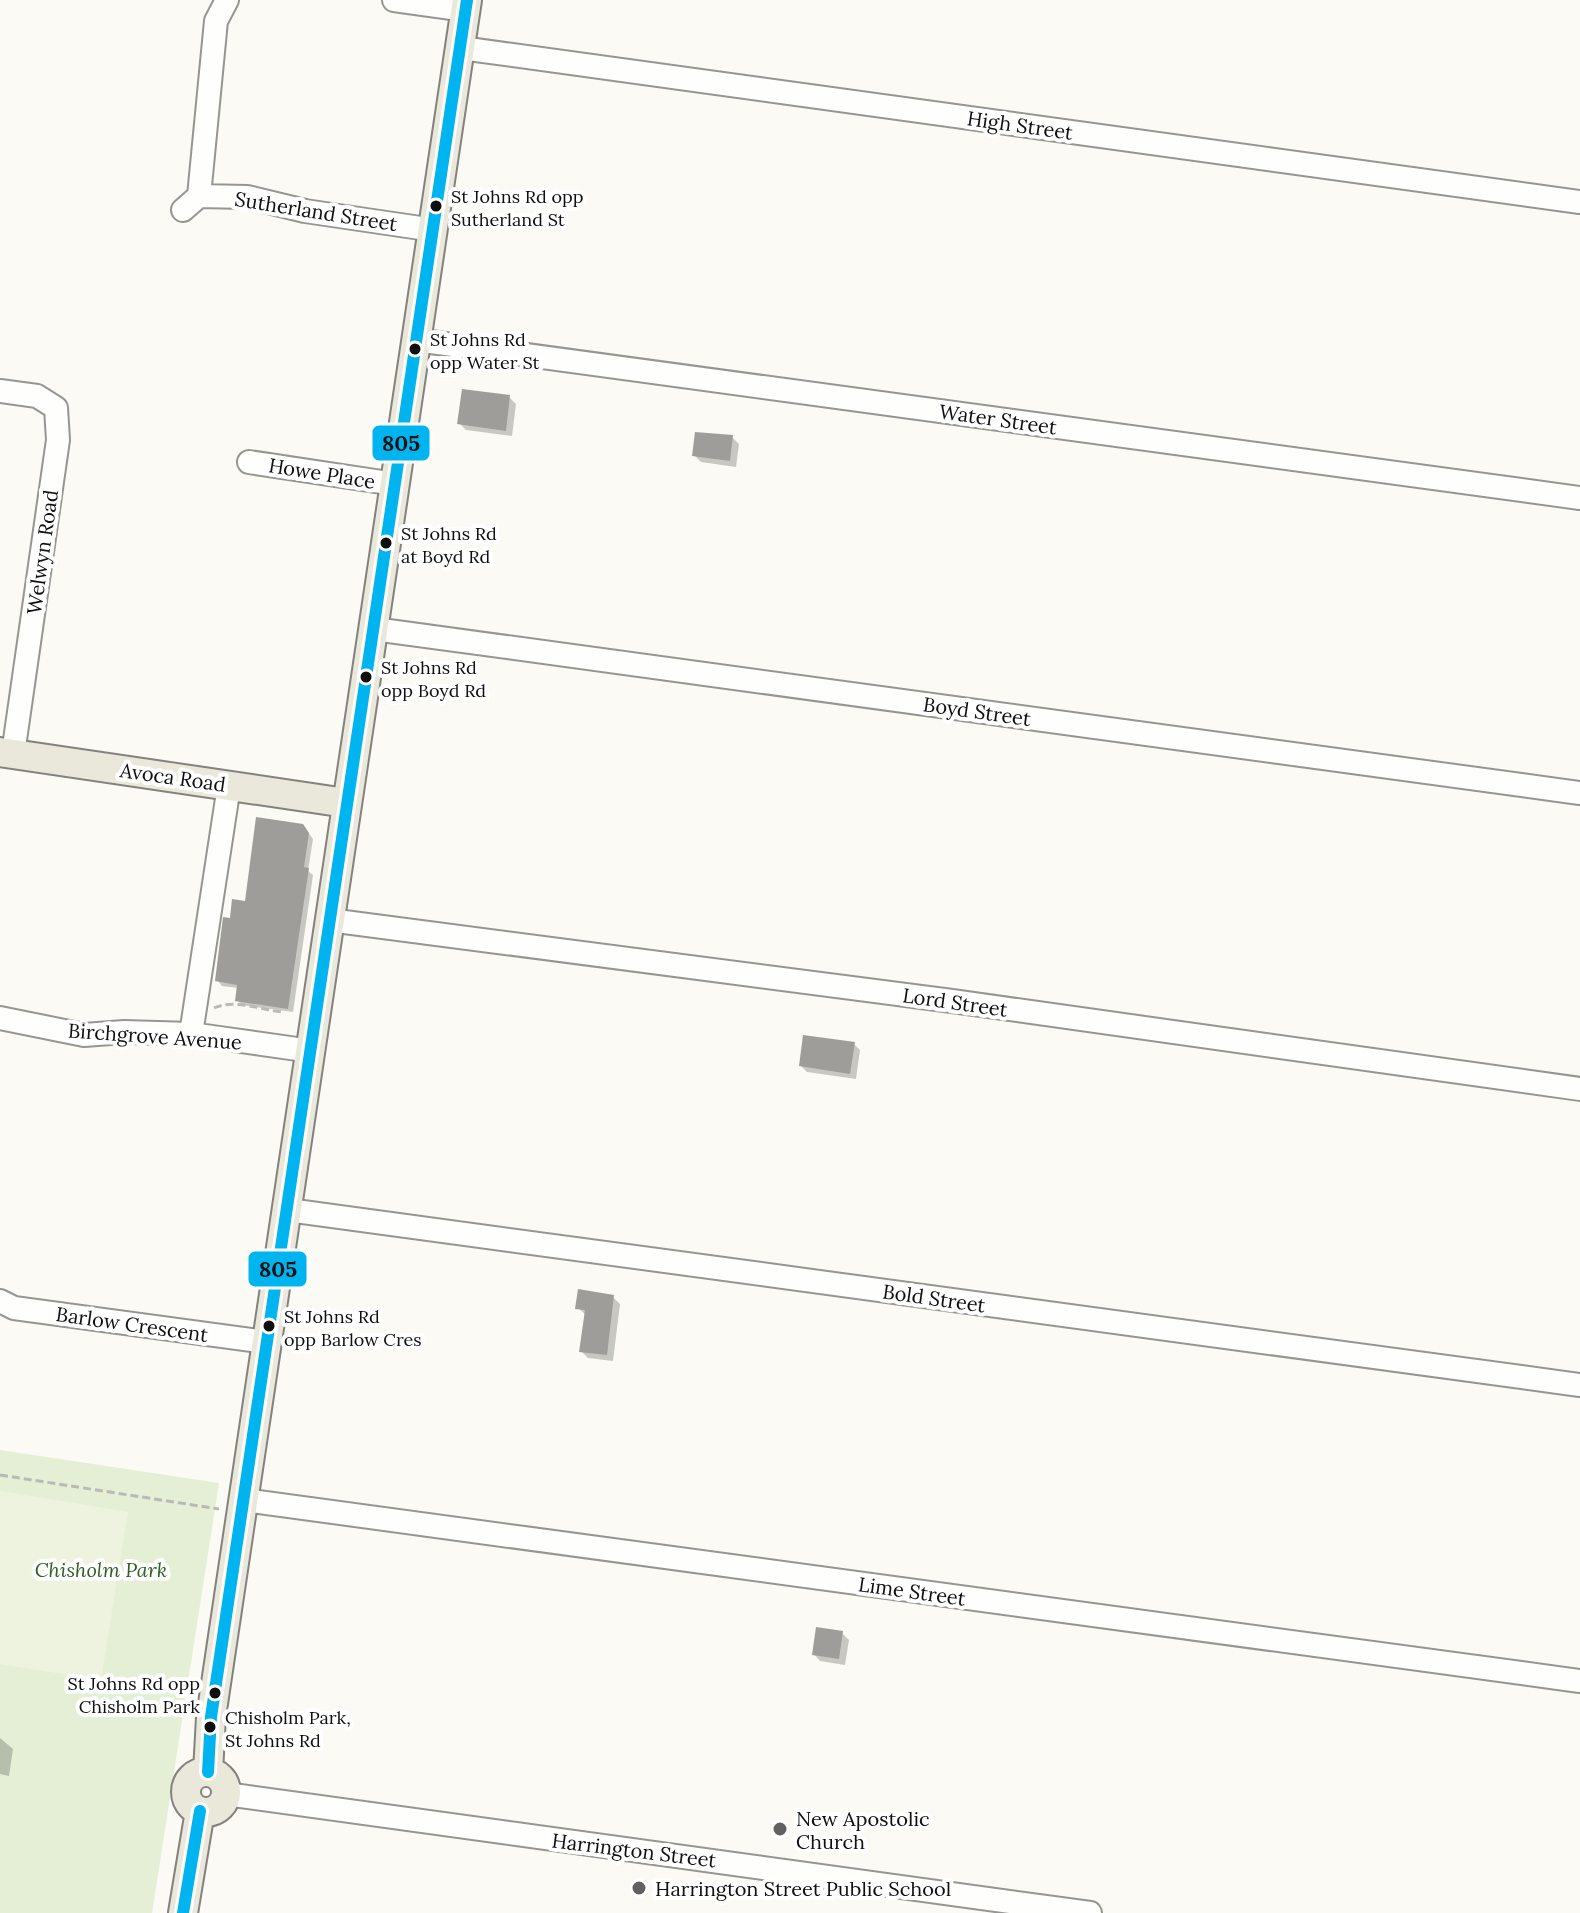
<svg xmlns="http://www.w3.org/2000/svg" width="1580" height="1913" font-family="Lora,serif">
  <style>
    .green { fill: #e4efd6 }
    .pitch { fill: #edf3df }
    .shadow { fill: #0003 }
    .building { fill: #9f9d99 }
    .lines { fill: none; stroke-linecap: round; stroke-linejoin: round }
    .minor-casing { stroke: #959592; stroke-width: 26 }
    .major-casing { stroke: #83827f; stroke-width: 32 }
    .path { stroke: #b9b9b8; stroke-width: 3; stroke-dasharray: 8 4; stroke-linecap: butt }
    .minor { stroke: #fefefd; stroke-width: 22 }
    .major { stroke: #eae7db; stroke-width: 28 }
    .bus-1-casing { stroke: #fff; stroke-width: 18 }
    .bus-1 { stroke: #00b5ef; stroke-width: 12 }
    .bus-dot { fill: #0f0f0f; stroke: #fff; stroke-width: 3 }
    .poi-dot { fill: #62615f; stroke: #fff; stroke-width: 3 }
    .labels { text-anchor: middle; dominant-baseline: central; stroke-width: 8; stroke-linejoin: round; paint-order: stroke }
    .bus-label { font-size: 18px; fill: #0f0f0f; stroke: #fff; text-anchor: start }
    .street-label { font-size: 20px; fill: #0f0f0f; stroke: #fff }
    .park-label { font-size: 20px; font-style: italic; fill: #2f6124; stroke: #fff }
    .poi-label { font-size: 20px; fill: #0f0f0f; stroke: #fff; text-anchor: start }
    .line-badge { stroke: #fff; stroke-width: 3 }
    .pale-badge-label { font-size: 22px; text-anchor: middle; font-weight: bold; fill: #111 }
  </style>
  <rect width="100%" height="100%" fill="#fbfaf4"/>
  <path class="green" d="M 0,1450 L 219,1483 L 152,1913 L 0,1913 Z"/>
  <path class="pitch" d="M 0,1491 L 128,1512 L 101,1680 L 0,1664 Z"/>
  <path class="shadow" d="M 509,397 L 516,404 L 512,436 L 466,430 L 459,423 Z
    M 732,437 L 739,444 L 736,467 L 701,462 L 694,455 Z
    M 308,832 L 313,839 L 308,871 L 313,875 L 293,1012 L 242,1005 L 237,1000 L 238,988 L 222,986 L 217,980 L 232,920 Z
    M 854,1044 L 860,1050 L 856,1079 L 807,1072 L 801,1066 Z
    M 613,1297 L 620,1304 L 613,1361 L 588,1358 L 581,1351 L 586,1315 L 578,1308 Z
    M 842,1633 L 849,1640 L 845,1665 L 820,1661 L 814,1654 Z
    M 0,1738 L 13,1749 L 9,1776 L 0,1774 Z"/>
  <path class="building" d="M 462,389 L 510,395 L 506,431 L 457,424 Z
    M 695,432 L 733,435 L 730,461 L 692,456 Z
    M 256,817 L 303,824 L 309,833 L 304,867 L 309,868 L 288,1009 L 235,1001 L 237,985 L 215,981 L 223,917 L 230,918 L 232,899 L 245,901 Z
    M 803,1035 L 855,1042 L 850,1074 L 799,1066 Z
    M 578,1289 L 614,1295 L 607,1355 L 579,1352 L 585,1310 L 575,1309 Z
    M 816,1627 L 843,1631 L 839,1659 L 812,1655 Z"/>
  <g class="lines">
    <g class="minor-casing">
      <path id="minor" d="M 394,0 L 466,10
        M 461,48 L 1580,202
        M 199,196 L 216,21 L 227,0
        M 183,210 L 199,196 L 247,197 L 305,211 L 434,230
        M 416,340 L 1580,498
        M 0,391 L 37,396 L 56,408 L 58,440 L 13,754
        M 249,462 L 395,484
        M 374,629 L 1580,793
        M 329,920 L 952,1001 L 1580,1089
        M 0,1018 L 84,1035 L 124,1032 L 191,1034 L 311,1051
        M 191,1034 L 229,786
        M 288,1210 L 1580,1385
        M 0,1301 L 14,1308 L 266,1342
        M 244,1500 L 1580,1681
        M 226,1794 L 1090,1913"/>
    </g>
    <g class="major-casing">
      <path id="major" d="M 0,752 L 346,803
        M 208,1772 L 211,1717 C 297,1145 381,572 467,0
        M186 1792a20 20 0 1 1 40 0a20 20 0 1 1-40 0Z
        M 183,1913 L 200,1811"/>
    </g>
    <path class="path" d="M 214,1008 C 236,998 262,1011 285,1012
      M 0,1475 L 219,1509"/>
    <use href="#minor" class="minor"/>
    <use href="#major" class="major"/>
    <g class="bus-1-casing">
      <path id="bus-1" d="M 208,1772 L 211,1717 L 467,0
        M 183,1913 L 200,1811"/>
    </g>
    <use href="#bus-1" class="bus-1"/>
  </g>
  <g class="bus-dot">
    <circle cx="436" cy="206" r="7"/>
    <circle cx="415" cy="349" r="7"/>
    <circle cx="386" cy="543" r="7"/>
    <circle cx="366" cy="677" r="7"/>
    <circle cx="269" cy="1326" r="7"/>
    <circle cx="215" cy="1693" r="7"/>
    <circle cx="210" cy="1727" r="7"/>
  </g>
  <g class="poi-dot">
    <circle cx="780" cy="1829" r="8"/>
    <circle cx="639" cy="1888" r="8"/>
  </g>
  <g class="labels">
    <g class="bus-label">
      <text x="451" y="196">St Johns Rd opp<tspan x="451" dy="23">Sutherland St</tspan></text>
      <text x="430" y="339">St Johns Rd<tspan x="430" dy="23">opp Water St</tspan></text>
      <text x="401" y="533">St Johns Rd<tspan x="401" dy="23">at Boyd Rd</tspan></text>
      <text x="381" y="667">St Johns Rd<tspan x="381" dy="23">opp Boyd Rd</tspan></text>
      <text x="284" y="1316">St Johns Rd<tspan x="284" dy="23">opp Barlow Cres</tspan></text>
      <text x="200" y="1683" text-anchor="end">St Johns Rd opp<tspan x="200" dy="23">Chisholm Park</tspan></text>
      <text x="225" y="1717">Chisholm Park,<tspan x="225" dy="23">St Johns Rd</tspan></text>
    </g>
    <g class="street-label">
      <text transform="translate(1020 125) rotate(8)">High Street</text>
      <text transform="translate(316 211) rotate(9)">Sutherland Street</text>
      <text transform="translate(998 419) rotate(8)">Water Street</text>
      <text transform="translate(322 473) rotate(9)">Howe Place</text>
      <text transform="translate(42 552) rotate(-82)">Welwyn Road</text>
      <text transform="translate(977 711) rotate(8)">Boyd Street</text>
      <text transform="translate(173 777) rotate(8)">Avoca Road</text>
      <text transform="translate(955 1002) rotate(8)">Lord Street</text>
      <text transform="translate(155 1036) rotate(4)">Birchgrove Avenue</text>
      <text transform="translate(934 1298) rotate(8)">Bold Street</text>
      <text transform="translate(132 1324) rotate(8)">Barlow Crescent</text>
      <text transform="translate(912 1591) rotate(8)">Lime Street</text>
      <text transform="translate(634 1850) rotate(7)">Harrington Street</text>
    </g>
    <g class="park-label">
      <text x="101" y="1569">Chisholm Park</text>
    </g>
    <g class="poi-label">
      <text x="796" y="1818">New Apostolic<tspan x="796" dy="23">Church</tspan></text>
      <text x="655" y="1888">Harrington Street Public School</text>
    </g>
  </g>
  <g class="line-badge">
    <rect x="371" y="424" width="60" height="38" rx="8" fill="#00b5ef"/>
    <rect x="247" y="1250" width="61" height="38" rx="8" fill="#00b5ef"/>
  </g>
  <g class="pale-badge-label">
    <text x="401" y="451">805</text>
    <text x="278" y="1277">805</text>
  </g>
</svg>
